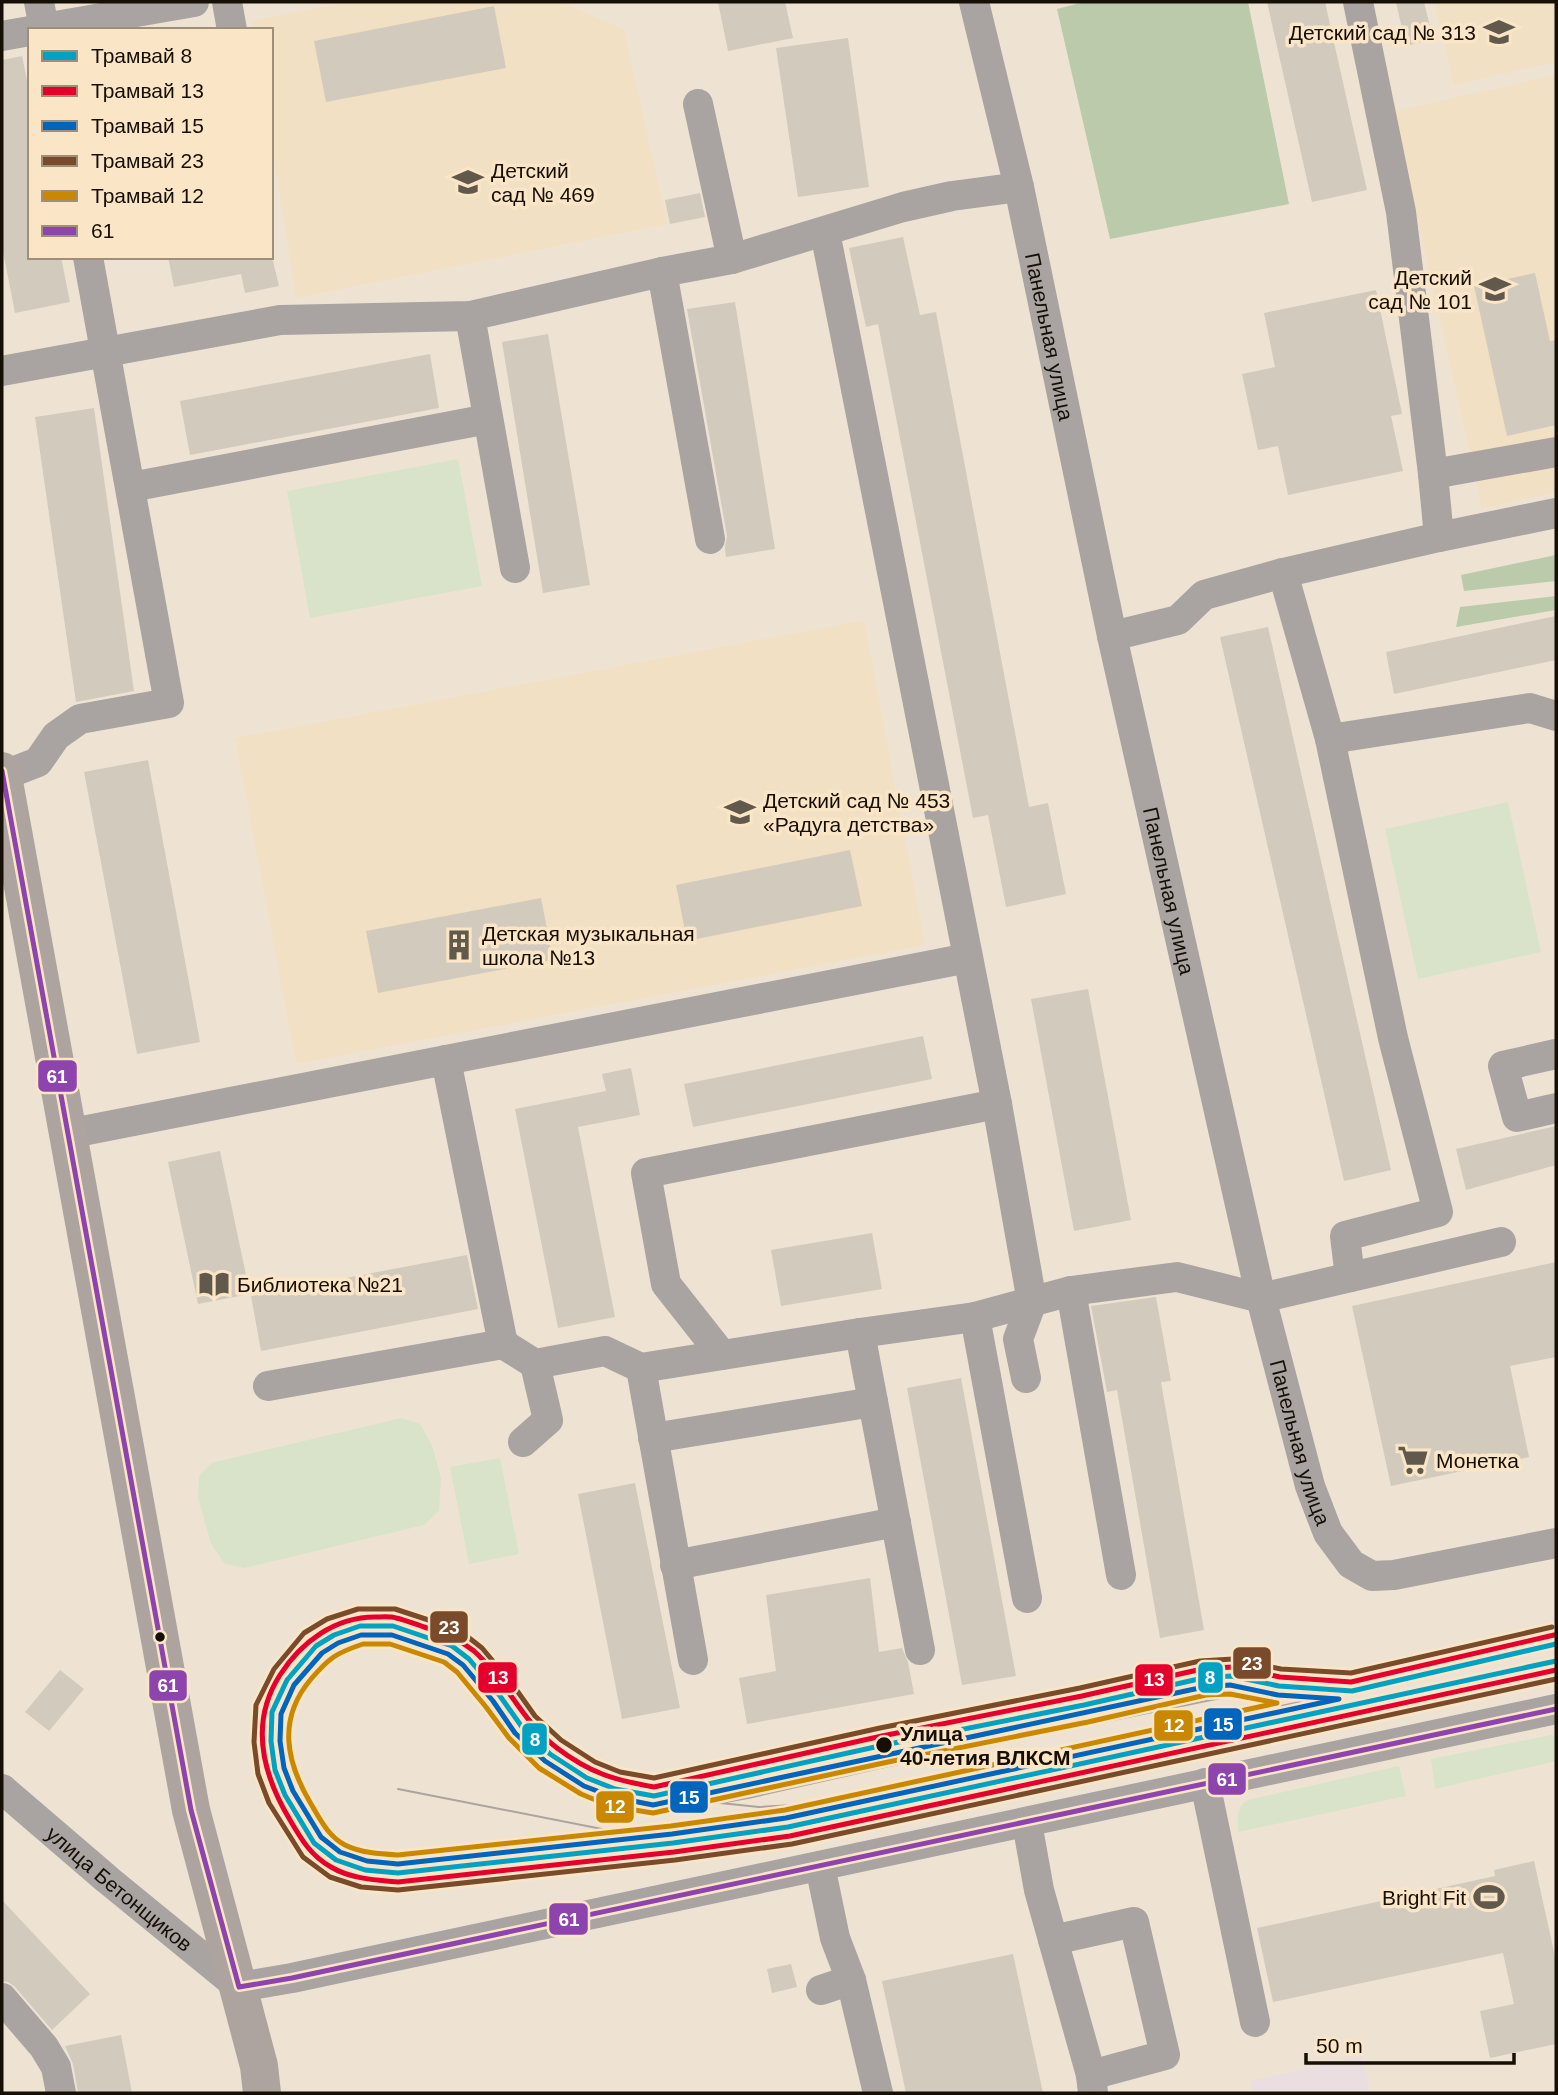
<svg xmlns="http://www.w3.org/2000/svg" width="1558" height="2095" font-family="Helvetica,sans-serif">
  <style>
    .industrial { fill: #eadee1 }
    .built { fill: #f2e0c4 }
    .green { fill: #d9e3c9 }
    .forest { fill: #bbcaaa }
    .building { fill: #d2cabd }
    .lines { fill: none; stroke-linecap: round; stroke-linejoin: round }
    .minor { stroke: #a9a3a1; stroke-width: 30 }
    .major { stroke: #ada49f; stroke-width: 38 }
    .tram { stroke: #aca39d; stroke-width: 2 }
    .bus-1-casing { stroke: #fae5c7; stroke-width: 10 }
    .bus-1 { stroke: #8e44ad; stroke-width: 5 }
    .tram-1-casing { stroke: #fae5c7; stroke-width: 10 }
    .tram-2-casing { stroke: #fae5c7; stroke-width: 10 }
    .tram-3-casing { stroke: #fae5c7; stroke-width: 10 }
    .tram-4-casing { stroke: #fae5c7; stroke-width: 10 }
    .tram-5-casing { stroke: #fae5c7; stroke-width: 10 }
    .tram-1 { stroke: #01a1c4; stroke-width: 5 }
    .tram-2 { stroke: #e4002b; stroke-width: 5 }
    .tram-3 { stroke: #0065bd; stroke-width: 5 }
    .tram-4 { stroke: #7a4b2a; stroke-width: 5 }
    .tram-5 { stroke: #ca8801; stroke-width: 5 }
    .bus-dot { fill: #160f05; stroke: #fae5c7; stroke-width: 2.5 }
    .labels { text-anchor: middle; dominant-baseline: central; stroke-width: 7; stroke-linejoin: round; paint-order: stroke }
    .poi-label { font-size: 21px; fill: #160f05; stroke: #fae5c7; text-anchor: start }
    .street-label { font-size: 21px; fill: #160f05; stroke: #fae5c7 }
    .stop-label { font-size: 21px; font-weight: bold; fill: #160f05; stroke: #fae5c7; text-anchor: start }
    .line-badge { stroke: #fae5c7; stroke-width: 2.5 }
    .badge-label { font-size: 19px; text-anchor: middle; font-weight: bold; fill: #fff }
  </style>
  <rect width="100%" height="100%" fill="#eee3d3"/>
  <path class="industrial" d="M 1362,2056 L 1370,2093 L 1253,2093 L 1250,2081 Z"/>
  <path class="built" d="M 349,2 L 560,2 L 624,29 L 667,224 L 296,298 L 271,140 L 271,30 L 254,30 L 252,20 Z
    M 1434,2 L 1556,2 L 1556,62 L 1454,85 Z
    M 1556,75 L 1556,492 L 1482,508 L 1393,111 Z
    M 864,620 L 925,945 L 296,1064 L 235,738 Z"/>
  <path class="green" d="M 458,459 L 482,586 L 310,618 L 287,491 Z
    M 1508,802 L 1541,952 L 1418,979 L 1385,829 Z
    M 401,1418 L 420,1424 L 432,1445 L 441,1478 L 439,1511 L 424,1525 L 245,1568 L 225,1564 L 211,1544 L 198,1497 L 199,1476 L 211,1463 Z
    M 500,1458 L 519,1554 L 469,1564 L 450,1467 Z
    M 1551,1735 L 1556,1736 L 1556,1761 L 1435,1789 L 1431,1759 Z
    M 1399,1766 L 1406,1796 L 1238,1832 C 1238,1819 1235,1807 1248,1800 Z"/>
  <path class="forest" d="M 1084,2 L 1248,2 L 1289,204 L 1110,239 L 1057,9 Z
    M 1556,555 L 1556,581 L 1464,591 L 1461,575 Z
    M 1556,596 L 1556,610 L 1456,627 L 1460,607 Z"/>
  <path class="building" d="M 718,2 L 785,2 L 793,38 L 728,51 Z
    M 1267,2 L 1325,2 L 1367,190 L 1312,202 Z
    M 1396,2 L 1424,2 L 1433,39 L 1406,46 Z
    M 494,6 L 506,68 L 326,102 L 314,41 Z
    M 848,38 L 869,187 L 798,197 L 776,48 Z
    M 22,56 L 30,95 L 30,257 L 61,257 L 70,302 L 15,313 L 2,246 L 2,60 Z
    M 700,193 L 705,217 L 670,224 L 665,200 Z
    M 903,237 L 920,315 L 936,312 L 1029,807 L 1048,803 L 1066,894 L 1006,907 L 988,815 L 973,818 L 878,324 L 866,327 L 849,248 Z
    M 168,257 L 272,257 L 279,286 L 245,293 L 241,274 L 174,287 Z
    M 1535,273 L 1550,341 L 1556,340 L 1556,425 L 1507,436 L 1474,286 Z
    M 1376,290 L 1402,414 L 1391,416 L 1403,471 L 1288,495 L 1278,446 L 1258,450 L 1242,374 L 1275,367 L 1264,313 Z
    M 735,302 L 775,549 L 726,557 L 725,548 L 727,536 L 687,309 Z
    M 548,334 L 590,585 L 543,593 L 502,342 Z
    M 430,354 L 439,408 L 190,455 L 180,401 Z
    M 94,408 L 134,691 L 76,702 L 35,417 Z
    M 1556,616 L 1556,660 L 1394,694 L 1386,652 Z
    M 1268,627 L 1391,1170 L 1344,1181 L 1220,637 Z
    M 148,760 L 200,1042 L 137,1054 L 84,772 Z
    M 850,850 L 862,906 L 687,941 L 676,885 Z
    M 541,898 L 553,960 L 378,993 L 366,931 Z
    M 1088,989 L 1131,1220 L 1074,1231 L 1031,999 Z
    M 923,1036 L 932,1079 L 693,1127 L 684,1084 Z
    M 631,1068 L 640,1115 L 578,1127 L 615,1317 L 558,1328 L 515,1109 L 606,1091 L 602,1074 Z
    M 1556,1126 L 1556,1165 L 1466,1190 L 1456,1149 Z
    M 220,1151 L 250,1294 L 198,1304 L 168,1162 Z
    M 872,1233 L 882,1289 L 781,1306 L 771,1250 Z
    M 467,1255 L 478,1309 L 261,1351 L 251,1296 Z
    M 1556,1262 L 1556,1357 L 1510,1366 L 1529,1457 L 1391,1486 L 1352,1306 Z
    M 1156,1297 L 1171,1381 L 1161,1382 L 1204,1630 L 1160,1638 L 1117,1390 L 1107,1392 L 1091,1306 Z
    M 961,1378 L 1016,1676 L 962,1685 L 907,1388 Z
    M 635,1483 L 680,1708 L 622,1719 L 578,1494 Z
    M 870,1578 L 879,1652 L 902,1648 L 908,1662 L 914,1694 L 747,1724 L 739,1678 L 776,1671 L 766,1595 Z
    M 60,1670 L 84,1689 L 49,1731 L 25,1712 Z
    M 1534,1861 L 1556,1961 L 1556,2044 L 1490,2058 L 1480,2011 L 1514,2004 L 1503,1953 L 1273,2002 L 1257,1928 L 1495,1876 L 1494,1870 Z
    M 2,1900 L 90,1994 L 52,2030 L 15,1987 L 8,1982 L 2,1981 Z
    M 1013,1954 L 1043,2093 L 906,2093 L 882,1981 Z
    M 791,1964 L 797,1987 L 772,1993 L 767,1969 Z
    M 121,2035 L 132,2093 L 78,2093 L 73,2064 L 65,2046 Z"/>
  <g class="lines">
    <g class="minor">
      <path d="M 39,2 L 44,28 L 194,2"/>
      <path d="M 227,2 L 232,30"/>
      <path id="s1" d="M 974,2 L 1019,187 L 1112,636 L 1261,1298 L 1310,1486 L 1328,1533 L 1351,1564 L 1372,1576 L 1394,1575 L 1556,1543"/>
      <path d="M 1358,2 L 1401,212 L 1433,474 L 1439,537"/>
      <path d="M 2,36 L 30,31"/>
      <path d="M 698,104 L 732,259"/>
      <path d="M 825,232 L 997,1104 L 1032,1302 L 1018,1339 L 1026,1378"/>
      <path d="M 662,272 L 710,539"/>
      <path d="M 470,316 L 515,568"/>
      <path d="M 2,371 L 280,320 L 470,316 L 662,272 L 732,259 L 903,207 L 952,196 L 1019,187"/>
      <path d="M 1433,474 L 1556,452"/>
      <path d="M 131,487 L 488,419"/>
      <path d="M 1283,573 L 1330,739 L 1393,1038 L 1438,1212 L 1345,1236 L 1350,1277"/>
      <path d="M 1112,636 L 1178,620 L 1204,595 L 1283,573 L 1439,537 L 1556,513"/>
      <path d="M 1330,739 L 1530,708 L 1556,716"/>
      <path d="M 2,776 L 38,762 L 56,736 L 80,719 L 169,703 L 88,257"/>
      <path d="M 1556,1054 L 1503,1066 L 1517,1117 L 1556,1108"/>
      <path d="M 446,1060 L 503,1344"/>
      <path d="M 67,1134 L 968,958"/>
      <path d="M 1071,1291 L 1121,1575"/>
      <path d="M 975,1317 L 1027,1598"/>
      <path d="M 860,1333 L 920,1650"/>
      <path d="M 722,1355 L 666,1284 L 646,1173 L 997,1104"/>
      <path d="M 641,1368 L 693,1660"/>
      <path d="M 268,1386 L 503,1344 L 535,1364 L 605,1351 L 641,1368 L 860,1333 L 975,1317 L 1071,1291 L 1177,1277 L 1261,1298 L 1501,1242"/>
      <path d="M 653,1438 L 873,1402"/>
      <path d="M 523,1442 L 548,1420 L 535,1364"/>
      <path d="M 675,1565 L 896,1522"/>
      <path d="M 1205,1783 L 1255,2022"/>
      <path id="s2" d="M 2,1789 L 108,1880 L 239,1987 L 292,1978 L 1556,1709"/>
      <path d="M 1027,1823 L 1039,1890 L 1091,2075 L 1093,2093"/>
      <path d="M 820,1866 L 835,1938 L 851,1980 L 878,2093"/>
      <path d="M 1053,1940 L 1134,1922 L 1165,2055 L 1091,2075"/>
      <path d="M 821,1990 L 851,1980"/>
      <path d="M 2,1998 L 44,2047 L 56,2067 L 61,2093"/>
    </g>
    <path class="major" d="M 2,771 L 191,1810 L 259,2066 L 262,2093"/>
    <path class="tram" d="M 398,1789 L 673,1843
      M 654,1796 L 720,1803 L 748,1798 L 889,1766 L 1279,1686
      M 720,1803 L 759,1807 L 812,1804 L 1352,1691"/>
    <g class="bus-1-casing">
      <path id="bus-1" d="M 2,771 L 191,1810 L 239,1987
        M 239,1987 L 292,1978 L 1556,1709"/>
    </g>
    <use href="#bus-1" class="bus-1"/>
    <g class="tram-1-casing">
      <path id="tram-1" d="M 1556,1644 L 1352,1691 L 1279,1686 L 1231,1676 L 1203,1678 L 1084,1705 L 884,1745 L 654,1796 L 615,1789 L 587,1778 L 550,1754 L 522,1727 L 500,1696 L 469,1659 L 452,1646 L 393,1626 L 360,1626 L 334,1635 L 316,1646 L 287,1680 L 272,1712 L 271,1741 L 275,1770 L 285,1795 L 314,1843 L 336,1860 L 365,1870 L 398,1873 L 673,1843 L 788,1827 L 1556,1661"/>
    </g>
    <g class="tram-2-casing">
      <path id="tram-2" d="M 1554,1635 L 1351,1682 L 1280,1677 L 1232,1667 L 1202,1669 L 1082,1696 L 882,1736 L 654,1787 C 614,1780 590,1773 557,1748 C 522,1722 506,1680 474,1651 C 459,1639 444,1634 427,1628 C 417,1625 406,1620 396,1618 C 390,1616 382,1617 375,1617 C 335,1617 301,1642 280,1675 C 249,1723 263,1775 290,1820 C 301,1839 311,1856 331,1867 C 351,1879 376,1880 398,1882 L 674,1852 L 790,1836 L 1556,1670"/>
    </g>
    <g class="tram-3-casing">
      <path id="tram-3" d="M 361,1635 L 392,1635 L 448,1654 L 463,1665 L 493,1701 L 515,1733 L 545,1761 L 584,1786 L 613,1797 L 653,1805 L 1204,1687 L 1230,1685 L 1278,1695 L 1339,1699 L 786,1818 L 672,1834 L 398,1864 L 367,1861 L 340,1852 L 321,1837 L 293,1791 L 284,1768 L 280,1741 L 281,1714 L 294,1685 L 322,1653 L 338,1643 Z"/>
    </g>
    <g class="tram-4-casing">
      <path id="tram-4" d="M 1552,1627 L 1351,1673 L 1281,1669 L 1233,1659 L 1200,1661 L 1080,1688 L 880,1728 L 654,1778 L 620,1772 L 595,1762 L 561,1740 L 535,1716 L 513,1685 L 482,1648 L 459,1630 L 395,1609 L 358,1609 L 327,1619 L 304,1633 L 274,1669 L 256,1705 L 254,1742 L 258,1774 L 269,1803 L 303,1857 L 330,1877 L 361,1887 L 398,1890 L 675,1860 L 792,1844 L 1556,1679"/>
    </g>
    <g class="tram-5-casing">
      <path id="tram-5" d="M 363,1644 L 390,1644 L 444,1662 L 457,1672 L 486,1707 L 509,1738 L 539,1768 L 581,1794 L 610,1806 L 653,1813 L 888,1762 L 1088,1722 L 1206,1695 L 1230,1694 L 1277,1703 L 785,1810 L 671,1826 L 398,1855 C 380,1854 361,1853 345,1845 C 328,1836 320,1819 311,1804 C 286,1762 277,1719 311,1679 C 329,1658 336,1653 363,1644 Z"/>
    </g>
    <use href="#tram-1" class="tram-1"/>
    <use href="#tram-2" class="tram-2"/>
    <use href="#tram-3" class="tram-3"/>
    <use href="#tram-4" class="tram-4"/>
    <use href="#tram-5" class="tram-5"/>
  </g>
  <defs>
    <g id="school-bare" transform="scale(2.415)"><path d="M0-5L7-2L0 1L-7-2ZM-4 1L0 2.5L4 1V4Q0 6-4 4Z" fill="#62594d" stroke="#fae5c7" stroke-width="2.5" paint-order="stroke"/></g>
    <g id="building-bare" transform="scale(2.415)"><path d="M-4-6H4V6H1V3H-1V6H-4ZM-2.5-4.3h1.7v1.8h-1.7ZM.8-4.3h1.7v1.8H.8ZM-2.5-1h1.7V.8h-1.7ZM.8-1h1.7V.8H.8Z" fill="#62594d" stroke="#fae5c7" stroke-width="2.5" paint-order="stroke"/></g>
    <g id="library-bare" transform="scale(2.415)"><path d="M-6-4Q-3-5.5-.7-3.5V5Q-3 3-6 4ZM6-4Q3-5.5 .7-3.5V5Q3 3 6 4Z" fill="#62594d" stroke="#fae5c7" stroke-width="2.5" paint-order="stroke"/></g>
    <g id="supermarket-bare" transform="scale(2.415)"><path d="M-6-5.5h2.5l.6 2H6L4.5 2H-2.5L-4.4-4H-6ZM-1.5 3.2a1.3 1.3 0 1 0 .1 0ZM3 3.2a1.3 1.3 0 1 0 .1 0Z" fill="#62594d" stroke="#fae5c7" stroke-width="2.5" paint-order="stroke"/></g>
    <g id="stadium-bare" transform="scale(2.415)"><path d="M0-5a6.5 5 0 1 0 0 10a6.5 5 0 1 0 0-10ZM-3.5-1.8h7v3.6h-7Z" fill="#62594d" stroke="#fae5c7" stroke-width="2.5" paint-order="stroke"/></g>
  </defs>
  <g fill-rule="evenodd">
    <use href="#school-bare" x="1499" y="32"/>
    <use href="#school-bare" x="468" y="182"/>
    <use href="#school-bare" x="1495" y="289"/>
    <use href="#school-bare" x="740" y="812"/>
    <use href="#building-bare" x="459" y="945"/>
    <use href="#library-bare" x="214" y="1284"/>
    <use href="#supermarket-bare" x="1413" y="1460"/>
    <use href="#stadium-bare" x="1489" y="1897"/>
  </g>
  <g class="bus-dot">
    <circle cx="160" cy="1637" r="6"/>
    <circle cx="884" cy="1745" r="9"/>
  </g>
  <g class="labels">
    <g class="poi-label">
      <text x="1476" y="32" text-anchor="end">Детский сад № 313</text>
      <text x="491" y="170">Детский<tspan x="491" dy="24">сад № 469</tspan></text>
      <text x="1472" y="277" text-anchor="end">Детский<tspan x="1472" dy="24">сад № 101</tspan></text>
      <text x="763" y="800">Детский сад № 453<tspan x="763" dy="24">«Радуга детства»</tspan></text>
      <text x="482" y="933">Детская музыкальная<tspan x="482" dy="24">школа №13</tspan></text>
      <text x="237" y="1284">Библиотека №21</text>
      <text x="1436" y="1460">Монетка</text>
      <text x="1466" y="1897" text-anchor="end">Bright Fit</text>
    </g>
    <g class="street-label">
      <text stroke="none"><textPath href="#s1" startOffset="343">Панельная улица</textPath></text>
      <text stroke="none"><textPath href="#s1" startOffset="910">Панельная улица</textPath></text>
      <text stroke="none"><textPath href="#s1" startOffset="1477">Панельная улица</textPath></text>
      <text stroke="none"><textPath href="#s2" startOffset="154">улица Бетонщиков</textPath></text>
    </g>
    <g class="stop-label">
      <text x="900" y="1733">Улица<tspan x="900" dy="24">40-летия ВЛКСМ</tspan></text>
    </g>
  </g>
  <g class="line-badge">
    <rect x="37" y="1059" width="41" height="34" rx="7" fill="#8e44ad"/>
    <rect x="429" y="1610" width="40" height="34" rx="7" fill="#7a4b2a"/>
    <rect x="1232" y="1646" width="40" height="34" rx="7" fill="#7a4b2a"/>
    <rect x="1197" y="1661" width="27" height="33" rx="7" fill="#01a1c4"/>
    <rect x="477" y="1661" width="41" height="33" rx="7" fill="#e4002b"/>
    <rect x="1134" y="1663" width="40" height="34" rx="7" fill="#e4002b"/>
    <rect x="148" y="1669" width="40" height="33" rx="7" fill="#8e44ad"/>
    <rect x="1203" y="1707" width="40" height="34" rx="7" fill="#0065bd"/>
    <rect x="1153" y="1709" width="41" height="33" rx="7" fill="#ca8801"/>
    <rect x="521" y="1722" width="27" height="34" rx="7" fill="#01a1c4"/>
    <rect x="1207" y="1762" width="40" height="34" rx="7" fill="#8e44ad"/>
    <rect x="669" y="1780" width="40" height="34" rx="7" fill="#0065bd"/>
    <rect x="595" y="1790" width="40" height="34" rx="7" fill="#ca8801"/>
    <rect x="548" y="1902" width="41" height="34" rx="7" fill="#8e44ad"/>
  </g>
  <g class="badge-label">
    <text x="57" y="1083">61</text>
    <text x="449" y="1634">23</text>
    <text x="1252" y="1670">23</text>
    <text x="1210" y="1684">8</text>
    <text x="498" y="1684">13</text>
    <text x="1154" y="1686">13</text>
    <text x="168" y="1692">61</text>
    <text x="1223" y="1731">15</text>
    <text x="1174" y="1732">12</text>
    <text x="535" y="1746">8</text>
    <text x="1227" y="1786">61</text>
    <text x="689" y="1804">15</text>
    <text x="615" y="1813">12</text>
    <text x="569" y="1926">61</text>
  </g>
  <rect width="1558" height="2095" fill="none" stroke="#160f05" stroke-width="7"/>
  <rect x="28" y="28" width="245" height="231" fill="#fae5c7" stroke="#9f8f79" stroke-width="2"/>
  <rect x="42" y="51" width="35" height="10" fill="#01a1c4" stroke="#9f8f79" stroke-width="2"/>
  <text x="91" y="63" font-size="21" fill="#160f05">Трамвай 8</text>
  <rect x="42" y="86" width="35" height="10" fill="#e4002b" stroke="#9f8f79" stroke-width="2"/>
  <text x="91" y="98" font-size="21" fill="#160f05">Трамвай 13</text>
  <rect x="42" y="121" width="35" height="10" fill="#0065bd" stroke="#9f8f79" stroke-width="2"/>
  <text x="91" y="133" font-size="21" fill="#160f05">Трамвай 15</text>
  <rect x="42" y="156" width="35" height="10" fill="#7a4b2a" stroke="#9f8f79" stroke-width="2"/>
  <text x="91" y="168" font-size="21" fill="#160f05">Трамвай 23</text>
  <rect x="42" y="191" width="35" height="10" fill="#ca8801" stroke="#9f8f79" stroke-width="2"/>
  <text x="91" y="203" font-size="21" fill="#160f05">Трамвай 12</text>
  <rect x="42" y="226" width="35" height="10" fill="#8e44ad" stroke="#9f8f79" stroke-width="2"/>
  <text x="91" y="238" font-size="21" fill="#160f05">61</text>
  <path d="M1306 2053v10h208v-10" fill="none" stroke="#160f05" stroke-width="3.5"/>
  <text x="1316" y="2053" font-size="21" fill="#160f05" stroke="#fae5c7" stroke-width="5" paint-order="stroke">50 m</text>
</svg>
